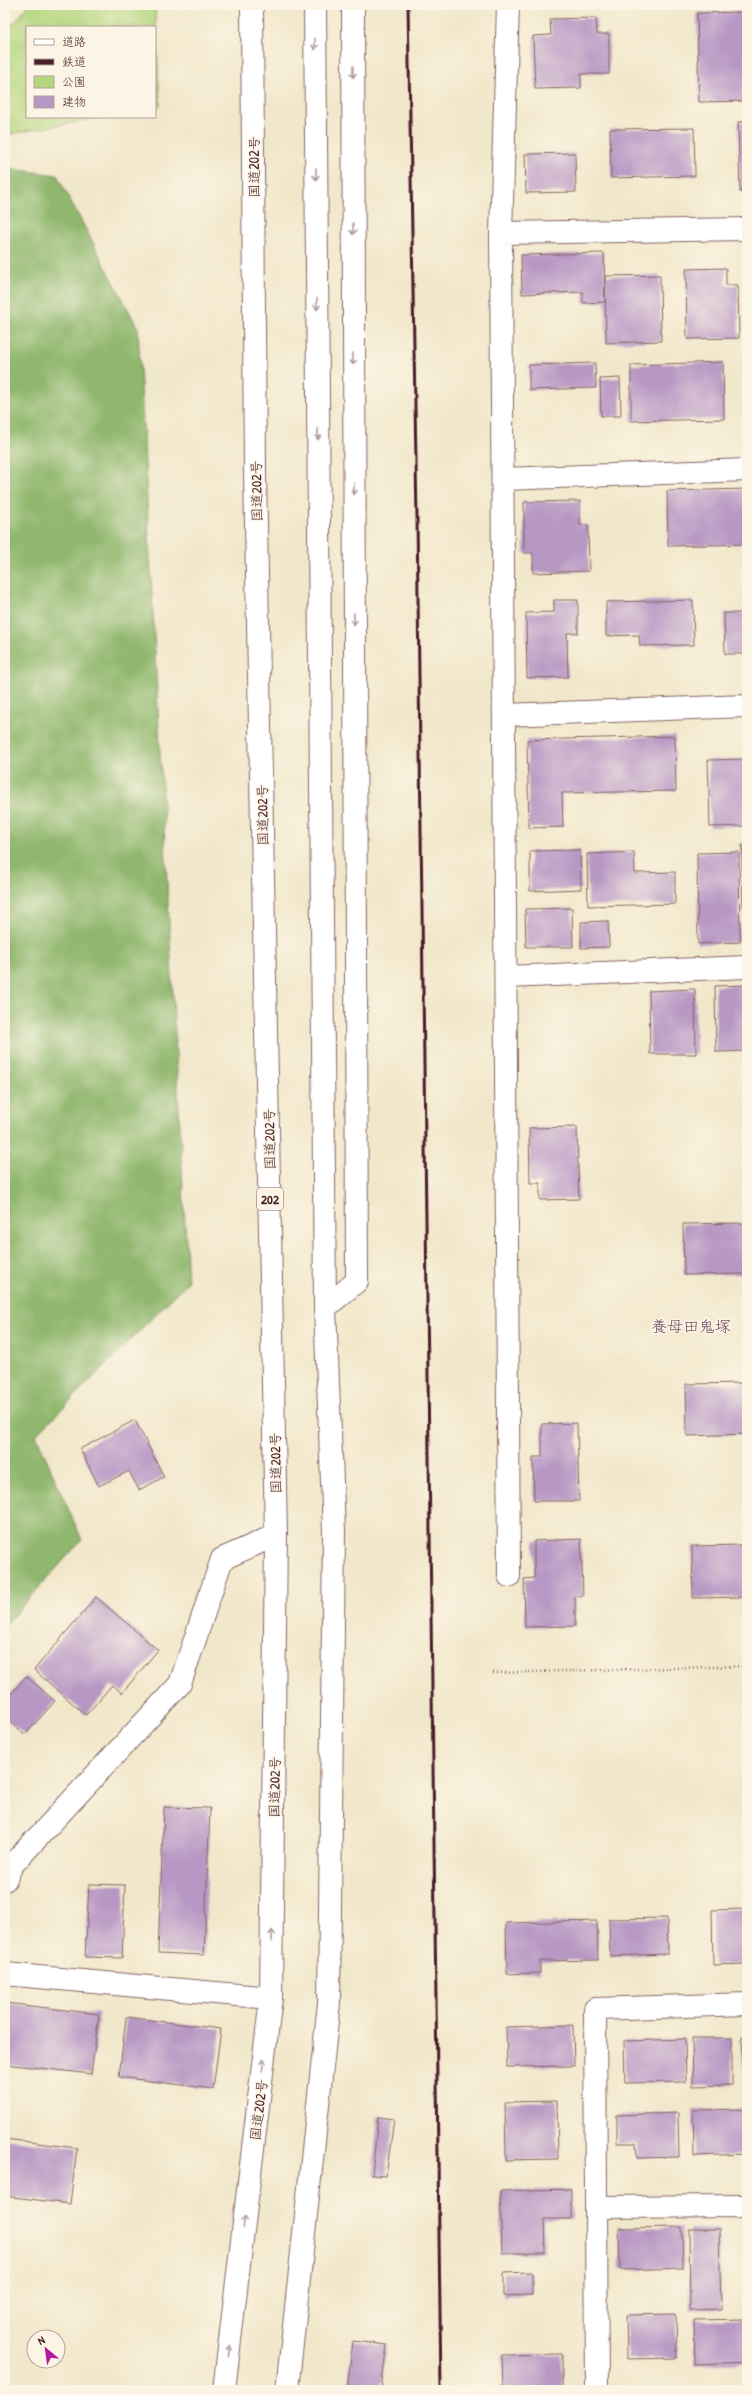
<svg xmlns="http://www.w3.org/2000/svg" width="752" height="2395" font-family="'Patrick Hand','Klee One',sans-serif">
  <style>
    .green { fill: #b4d67e; stroke: #7f7a54 }
    .forest { fill: #8fb76d; stroke: #6c6b4c }
    .building { fill: #b797c4 }
    .lines { fill: none; stroke-linecap: round; stroke-linejoin: round }
    .minor-casing { stroke: #846563; stroke-width: 24 }
    .secondary-casing { stroke: #846563; stroke-width: 24 }
    .trunk-casing { stroke: #846563; stroke-width: 24 }
    .path { stroke: #846563; stroke-width: 2.5; stroke-dasharray: 1 3; stroke-linecap: butt }
    .minor { stroke: #fff; stroke-width: 22 }
    .secondary { stroke: #fff; stroke-width: 22 }
    .trunk { stroke: #fff; stroke-width: 22 }
    .rail { stroke: #4a1f2b; stroke-width: 3 }
    .oneway { stroke: #ae9aa0 }
    .labels { text-anchor: middle; dominant-baseline: central; stroke-width: 3.5; stroke-linejoin: round; paint-order: stroke }
    .shield { fill: #fcf5e5; stroke: #7f5f63; stroke-width: 1 }
    .shield-label { font-size: 13px; font-weight: bold; fill: #4a1f2b }
    .street-label { font-size: 14px; fill: #4a1f2b; stroke: #fcf5e5 }
    .quarter-label { font-size: 16px; fill: #704961; stroke: #fcf5e5 }
  </style>
  <rect width="100%" height="100%" fill="#fcf5e5"/>
  <filter id="ink" filterUnits="userSpaceOnUse"><feTurbulence type="fractalNoise" baseFrequency=".025" numOctaves="2"/><feDisplacementMap in="SourceGraphic" scale="8" xChannelSelector="R" yChannelSelector="G"/><feConvolveMatrix kernelMatrix="1 2 1 2 8 2 1 2 1" color-interpolation-filters="sRGB"/></filter>
  <filter id="wash" filterUnits="userSpaceOnUse"><feTurbulence type="fractalNoise" baseFrequency=".012" numOctaves="4" result="noise"/><feDisplacementMap in="SourceGraphic" scale="16" xChannelSelector="R" yChannelSelector="G"/><feGaussianBlur stdDeviation="0.9" result="paint"/><feColorMatrix in="noise" values="0 0 0 0 0 0 0 0 0 0 0 0 0 0 0 0 0 1.4 0 .05"/><feComposite in="paint" operator="in"/></filter>
  <g filter="url(#wash)">
    <rect width="100%" height="100%" fill="#f1e7ca"/>
    <path class="green" d="M 28,5 L 155,5 L 160,106 L 155,107 L 155,27 L 27,27 L 27,117 L 103,117 L 5,135 L 5,25 L 15,23 Z"/>
    <path class="forest" d="M 5,168 L 57,175 L 138,328 L 188,1282 L 36,1435 L 82,1540 L 5,1625 Z"/>
    <g id="blocks">
      <path class="building" d="M 747,12 L 747,101 L 699,102 L 697,13 Z
        M 596,18 L 597,34 L 609,34 L 609,74 L 581,74 L 581,88 L 535,89 L 533,36 L 551,35 L 550,19 Z
        M 747,121 L 747,192 L 740,192 L 738,122 Z
        M 694,128 L 695,176 L 611,178 L 610,129 Z
        M 575,153 L 576,192 L 526,193 L 525,154 Z
        M 604,253 L 605,302 L 583,303 L 583,292 L 522,294 L 521,255 Z
        M 726,268 L 726,285 L 738,285 L 739,338 L 687,339 L 686,269 Z
        M 660,275 L 661,341 L 606,343 L 605,276 Z
        M 723,362 L 724,419 L 631,421 L 631,365 Z
        M 595,363 L 596,388 L 529,390 L 529,365 Z
        M 620,378 L 621,416 L 601,416 L 600,379 Z
        M 747,489 L 747,544 L 668,546 L 667,491 Z
        M 580,501 L 580,525 L 588,525 L 589,571 L 533,573 L 533,553 L 524,553 L 524,502 Z
        M 554,600 L 578,600 L 578,633 L 567,633 L 568,677 L 527,678 L 526,613 L 554,612 Z
        M 693,600 L 694,645 L 640,646 L 639,635 L 606,636 L 606,602 Z
        M 724,613 L 747,613 L 747,654 L 725,654 Z
        M 675,736 L 676,791 L 562,793 L 563,827 L 529,828 L 527,740 Z
        M 747,759 L 747,826 L 710,827 L 708,760 Z
        M 742,845 L 747,845 L 747,907 L 743,907 Z
        M 580,850 L 581,889 L 530,891 L 530,851 Z
        M 634,852 L 635,873 L 675,872 L 675,904 L 588,906 L 587,854 Z
        M 739,852 L 740,942 L 698,944 L 697,853 Z
        M 572,908 L 573,947 L 526,947 L 525,909 Z
        M 608,921 L 609,947 L 581,948 L 581,922 Z
        M 747,985 L 747,1051 L 716,1052 L 715,986 Z
        M 695,989 L 696,1054 L 650,1054 L 649,991 Z
        M 577,1127 L 579,1199 L 540,1200 L 540,1183 L 530,1183 L 529,1128 Z
        M 747,1223 L 747,1274 L 684,1275 L 683,1224 Z
        M 747,1383 L 747,1434 L 687,1436 L 686,1384 Z
        M 135,1420 L 164,1477 L 139,1490 L 129,1471 L 99,1486 L 80,1449 Z
        M 577,1423 L 579,1501 L 534,1501 L 533,1457 L 542,1457 L 542,1424 Z
        M 581,1539 L 583,1596 L 575,1596 L 575,1626 L 525,1627 L 524,1579 L 534,1578 L 534,1541 Z
        M 747,1545 L 747,1597 L 693,1598 L 692,1546 Z
        M 96,1597 L 158,1650 L 122,1693 L 112,1685 L 86,1715 L 34,1670 Z
        M 26,1676 L 55,1701 L 25,1735 L 5,1718 L 5,1701 Z
        M 164,1807 L 210,1808 L 204,1955 L 158,1953 Z
        M 89,1884 L 125,1885 L 122,1958 L 85,1957 Z
        M 747,1909 L 747,1964 L 713,1965 L 712,1910 Z
        M 667,1918 L 668,1954 L 610,1956 L 609,1919 Z
        M 597,1921 L 598,1960 L 540,1961 L 540,1973 L 507,1974 L 506,1923 Z
        M 5,2003 L 99,2014 L 91,2074 L 5,2064 Z
        M 126,2017 L 221,2029 L 213,2089 L 119,2077 Z
        M 573,2025 L 574,2066 L 507,2067 L 506,2027 Z
        M 742,2037 L 747,2037 L 747,2085 L 743,2085 Z
        M 692,2038 L 732,2038 L 732,2085 L 693,2086 Z
        M 685,2039 L 686,2082 L 625,2083 L 624,2041 Z
        M 557,2101 L 558,2159 L 506,2160 L 505,2102 Z
        M 747,2109 L 747,2154 L 694,2156 L 693,2110 Z
        M 678,2113 L 679,2157 L 637,2158 L 636,2143 L 617,2143 L 617,2115 Z
        M 378,2117 L 394,2119 L 386,2176 L 372,2175 Z
        M 5,2139 L 77,2148 L 70,2204 L 5,2196 Z
        M 571,2189 L 571,2219 L 544,2219 L 545,2253 L 502,2253 L 500,2191 Z
        M 682,2227 L 683,2268 L 620,2270 L 619,2228 Z
        M 689,2229 L 719,2229 L 721,2309 L 690,2310 Z
        M 532,2272 L 532,2295 L 503,2296 L 503,2273 Z
        M 676,2314 L 677,2358 L 627,2359 L 626,2315 Z
        M 747,2319 L 747,2363 L 695,2365 L 694,2320 Z
        M 353,2341 L 387,2345 L 381,2390 L 347,2390 Z
        M 562,2354 L 562,2390 L 503,2390 L 502,2355 Z"/>
    </g>
  </g>
  <g filter="url(#ink)">
    <use href="#blocks" fill-opacity="0" stroke="#846563" stroke-width="1"/>
    <g class="lines">
      <g class="minor-casing">
        <path id="minor" d="M 508,5 L 501,233 L 509,1576
          M 501,233 L 747,229
          M 503,479 L 747,470
          M 504,715 L 747,706
          M 506,977 L 747,967
          M 5,1880 L 12,1865 L 180,1684 L 222,1559 L 276,1535
          M 5,1974 L 271,1998
          M 596,2207 L 747,2206
          M 597,2390 L 595,2009 L 747,2004"/>
      </g>
      <g class="secondary-casing">
        <path id="secondary" d="M 325,1308 L 357,1281 L 353,5"/>
      </g>
      <g class="trunk-casing">
        <path id="trunk" d="M 224,2390 L 271,1998 L 276,1535 L 255,474 L 252,5
          M 287,2390 L 329,2003 L 334,1531 L 325,1308 L 315,5"/>
      </g>
      <path class="path" d="M 493,1673 L 747,1666"/>
      <use href="#minor" class="minor"/>
      <use href="#secondary" class="secondary"/>
      <use href="#trunk" class="trunk"/>
      <path class="rail" d="M 408,5 L 417,518 L 441,2390"/>
    </g>
    <defs><path id="oneway-shaft" d="M-6 0H5M1.5-3L5.5 0L1.5 3" fill="none" stroke-width="1.6" stroke-linecap="round" stroke-linejoin="round"/></defs>
    <g class="oneway">
      <use href="#oneway-shaft" transform="translate(315 44) rotate(90)"/>
      <use href="#oneway-shaft" transform="translate(353 72) rotate(90)"/>
      <use href="#oneway-shaft" transform="translate(316 174) rotate(90)"/>
      <use href="#oneway-shaft" transform="translate(353 229) rotate(90)"/>
      <use href="#oneway-shaft" transform="translate(317 304) rotate(90)"/>
      <use href="#oneway-shaft" transform="translate(353 359) rotate(90)"/>
      <use href="#oneway-shaft" transform="translate(318 434) rotate(90)"/>
      <use href="#oneway-shaft" transform="translate(354 489) rotate(90)"/>
      <use href="#oneway-shaft" transform="translate(354 619) rotate(90)"/>
      <use href="#oneway-shaft" transform="translate(272 1936) rotate(-89)"/>
      <use href="#oneway-shaft" transform="translate(263 2065) rotate(-83)"/>
      <use href="#oneway-shaft" transform="translate(244 2222) rotate(-83)"/>
      <use href="#oneway-shaft" transform="translate(229 2351) rotate(-83)"/>
    </g>
  </g>
  <g class="labels">
    <rect class="shield" x="257" y="1188" width="26" height="22" rx="3"/>
    <g class="shield-label">
      <text x="270" y="1199">202</text>
    </g>
    <g class="street-label">
      <text transform="translate(253 167) rotate(-90)">国道202号</text>
      <text transform="translate(256 491) rotate(-91)">国道202号</text>
      <text transform="translate(262 815) rotate(-91)">国道202号</text>
      <text transform="translate(269 1139) rotate(-91)">国道202号</text>
      <text transform="translate(275 1463) rotate(-91)">国道202号</text>
      <text transform="translate(274 1787) rotate(-89)">国道202号</text>
      <text transform="translate(258 2110) rotate(-83)">国道202号</text>
    </g>
    <g class="quarter-label">
      <text x="691" y="1326">養母田鬼塚</text>
    </g>
  </g>
  <rect width="752" height="2395" fill="none" stroke="#fcf5e5" stroke-width="20"/>
  <rect x="26" y="26" width="130" height="92" fill="#fcf5e5" stroke="#b59f9b"/>
  <rect x="34" y="39" width="20" height="6" fill="#ffffff" stroke="#b59f9b"/>
  <text x="62" y="46" font-size="12" fill="#4a1f2b">道路</text>
  <rect x="34" y="59" width="20" height="6" fill="#4a1f2b" stroke="#b59f9b"/>
  <text x="62" y="66" font-size="12" fill="#4a1f2b">鉄道</text>
  <rect x="34" y="76" width="20" height="12" fill="#b4d67e" stroke="#b59f9b"/>
  <text x="62" y="86" font-size="12" fill="#4a1f2b">公園</text>
  <rect x="34" y="96" width="20" height="12" fill="#b797c4" stroke="#b59f9b"/>
  <text x="62" y="106" font-size="12" fill="#4a1f2b">建物</text>
  <g transform="translate(46 2349) rotate(331)"><circle r="19" fill="#fcf5e5" stroke="#b59f9b"/>
  <path d="M0-3L7 15L0 10L-7 15Z" fill="#b5179e"/>
  <text y="-6" font-size="11" font-weight="bold" text-anchor="middle" fill="#4a1f2b">N</text>
  </g>
</svg>
